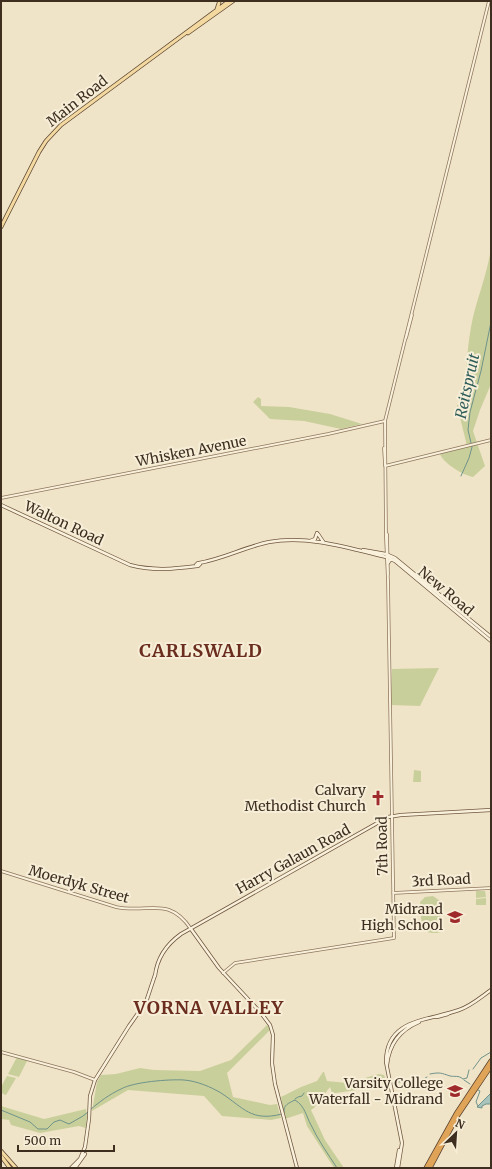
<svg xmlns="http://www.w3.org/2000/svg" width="492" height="1169" font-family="Merriweather,serif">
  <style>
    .green { fill: #c9cf9b }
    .water { fill: #a9c4bc; stroke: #6f938a }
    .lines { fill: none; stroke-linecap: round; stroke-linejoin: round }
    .stream { stroke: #6f938a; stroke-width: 1 }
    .tertiary-casing { stroke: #8d765c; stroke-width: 3.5 }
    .secondary-casing { stroke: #6f573f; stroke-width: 4 }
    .primary-casing { stroke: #5b4430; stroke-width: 4.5 }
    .motorway-casing { stroke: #5b4430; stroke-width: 5 }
    .tertiary { stroke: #faf1dc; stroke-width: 2 }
    .secondary { stroke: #faf1dc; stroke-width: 2.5 }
    .primary { stroke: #f3d9a0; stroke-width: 3 }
    .motorway { stroke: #e0a458; stroke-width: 3.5 }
    .labels { text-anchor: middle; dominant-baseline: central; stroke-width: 4; stroke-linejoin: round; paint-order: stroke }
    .street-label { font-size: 14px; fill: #3d2e20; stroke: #f7eed8 }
    .poi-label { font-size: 14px; fill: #3d2e20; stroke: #f7eed8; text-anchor: end }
    .water-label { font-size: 15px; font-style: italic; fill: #2f5d5a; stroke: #f7eed8 }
    .district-label { font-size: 18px; font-weight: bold; letter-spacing: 1px; fill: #6b2e1e; stroke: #f7eed8 }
  </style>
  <rect width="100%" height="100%" fill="#f0e4c8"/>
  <path class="green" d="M 491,247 L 491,384 L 480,410 L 473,431 L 485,466 L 473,477 C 463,475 444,464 440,454 L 467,446 L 457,405 L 463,403 L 463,401 L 465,400 C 466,372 467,344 473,317 C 479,293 488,271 491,247 Z
    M 258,397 L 261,399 L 261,406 L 289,407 L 330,414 L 362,424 L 341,429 L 304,421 L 270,419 L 253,402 Z
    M 439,668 L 420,706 L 391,705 L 392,669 Z
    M 414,770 L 421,771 L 421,782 L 413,782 Z
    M 476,891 L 485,891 L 486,897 L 476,898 Z
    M 433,896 L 440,901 L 441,932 C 438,933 435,933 432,933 C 418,932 422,912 420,902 L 425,897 Z
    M 486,898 L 486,905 L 476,905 L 476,899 Z
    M 267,1025 L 270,1028 L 269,1031 L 227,1073 L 233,1097 L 270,1105 L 277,1104 L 281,1118 L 271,1120 L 222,1116 L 204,1096 L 128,1090 L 92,1111 L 97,1082 L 101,1075 L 116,1074 L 140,1068 L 154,1070 L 200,1071 L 231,1060 Z
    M 17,1057 L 27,1061 L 19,1077 L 8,1074 Z
    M 323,1072 L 324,1072 L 327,1081 L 347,1083 L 379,1074 L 384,1075 L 387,1084 L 381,1090 L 370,1088 L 336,1093 L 332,1093 L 330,1087 L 314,1108 L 311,1110 L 325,1140 L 344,1168 L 334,1168 L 307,1126 L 303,1113 L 285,1119 L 281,1097 L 301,1087 L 317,1081 Z
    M 7,1076 L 16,1078 L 6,1095 L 1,1093 L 1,1087 Z
    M 1,1106 L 44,1119 L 86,1109 L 87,1117 L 86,1128 L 79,1126 L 40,1133 L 11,1125 L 9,1120 L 1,1119 Z"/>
  <path class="water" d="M 491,1093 L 491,1104 L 486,1104 L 482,1106 L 482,1108 L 477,1107 Z"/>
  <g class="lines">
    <path class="stream" d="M 491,303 L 491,307
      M 461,476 L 469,458 L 472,447 L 468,430 L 470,412 L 481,371 L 491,322
      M 473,1069 L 481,1058 L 491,1052
      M 430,1074 C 440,1072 441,1073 450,1076 C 455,1077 458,1075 463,1079 L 467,1078 L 469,1070
      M 464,1080 L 470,1084
      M 393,1083 C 397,1083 401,1081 406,1081 C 416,1080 417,1084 427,1077
      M 295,1099 L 298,1097 L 302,1096 L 304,1093
      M 478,1106 L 476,1102 L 480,1091 L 478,1090
      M 1,1110 L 30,1122 L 38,1129 L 47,1129 L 54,1122 L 60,1120 L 69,1124 L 83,1116 L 88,1112
      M 90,1110 C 99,1102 110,1094 121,1089 C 133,1082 169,1079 184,1080 C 197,1081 211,1087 221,1093 C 244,1108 251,1122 282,1114
      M 284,1112 C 283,1105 289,1103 295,1100 C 305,1106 306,1116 311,1125 C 318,1140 328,1154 337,1168"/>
    <g class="tertiary-casing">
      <path id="tertiary" d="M 406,338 L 412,315
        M 384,448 L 385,465
        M 385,466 L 491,440
        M 1,498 L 328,434 L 385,421
        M 387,534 L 388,575
        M 388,581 L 386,538 L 385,421 L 489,1
        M 1,871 L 116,907 C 148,914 168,895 191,929
        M 393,893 L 491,888
        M 223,973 L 235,963 L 394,938 L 388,580
        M 1,1052 L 74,1072 L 95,1080"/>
    </g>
    <g class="secondary-casing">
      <path id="secondary" d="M 1,505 L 130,565 C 153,571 174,569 197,566
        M 318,534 L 324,543
        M 310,541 L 315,539 L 317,533
        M 363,550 L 386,554 L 395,558 L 491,637
        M 198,563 L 200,564 L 198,566 L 196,565 Z
        M 199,563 C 223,559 245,547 269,542 C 308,535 349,548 386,557 L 395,561 L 491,641
        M 388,563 L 390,560 L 392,560
        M 191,929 L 219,968 L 261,1013 L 270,1025 L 273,1035 L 272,1063 L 275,1084 L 297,1168
        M 155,976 C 157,958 167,944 181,934 L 388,817 L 401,815 L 491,810
        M 437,1017 L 448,1014
        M 387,1065 C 389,1044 400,1030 419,1022
        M 71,1168 L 80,1159 L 85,1147 L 89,1119 L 90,1096 L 95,1080 L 129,1026 L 146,1002 L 155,975
        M 75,1168 L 85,1154
        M 396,1168 L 399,1150
        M 398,1168 L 402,1143 L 386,1062 C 386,1018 429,1021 459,1010 C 471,1006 481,997 491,990"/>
    </g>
    <g class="primary-casing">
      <path id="primary" d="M 217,9 L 219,3
        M 188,33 L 233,1
        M 1,227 L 39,152 L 46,141 L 61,125 L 229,1
        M 1,1151 L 16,1168
        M 1,1156 L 10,1168"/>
    </g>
    <g class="motorway-casing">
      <path id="motorway" d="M 426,1168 L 456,1114 L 491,1061
        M 430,1168 L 458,1115 L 491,1066"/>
    </g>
    <use href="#tertiary" class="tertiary"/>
    <use href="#secondary" class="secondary"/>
    <use href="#primary" class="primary"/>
    <use href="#motorway" class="motorway"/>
  </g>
  <defs>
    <g id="church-bare" transform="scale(1.2)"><path d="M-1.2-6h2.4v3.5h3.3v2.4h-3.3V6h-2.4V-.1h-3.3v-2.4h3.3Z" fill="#9e2a2b" stroke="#f7eed8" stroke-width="2.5" paint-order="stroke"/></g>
    <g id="school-bare" transform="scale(1.2)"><path d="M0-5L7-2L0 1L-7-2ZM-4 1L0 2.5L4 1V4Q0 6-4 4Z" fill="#9e2a2b" stroke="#f7eed8" stroke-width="2.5" paint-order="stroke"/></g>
    <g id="university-bare" transform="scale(1.2)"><path d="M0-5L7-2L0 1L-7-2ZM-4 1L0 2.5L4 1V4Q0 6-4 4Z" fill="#9e2a2b" stroke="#f7eed8" stroke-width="2.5" paint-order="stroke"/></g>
  </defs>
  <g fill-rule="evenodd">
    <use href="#church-bare" x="378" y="798"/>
    <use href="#school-bare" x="455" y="917"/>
    <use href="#university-bare" x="455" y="1091"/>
  </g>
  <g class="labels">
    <g class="street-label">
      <text transform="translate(77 101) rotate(-38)">Main Road</text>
      <text transform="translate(191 451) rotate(-11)">Whisken Avenue</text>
      <text transform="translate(64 523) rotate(25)">Walton Road</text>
      <text transform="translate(446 591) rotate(40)">New Road</text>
      <text transform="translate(382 846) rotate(-91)">7th Road</text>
      <text transform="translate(293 859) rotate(-29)">Harry Galaun Road</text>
      <text transform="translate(441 880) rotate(-3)">3rd Road</text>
      <text transform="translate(79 884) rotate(16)">Moerdyk Street</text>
    </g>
    <g class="poi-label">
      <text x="366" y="790">Calvary<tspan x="366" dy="16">Methodist Church</tspan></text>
      <text x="443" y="909">Midrand<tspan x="443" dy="16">High School</tspan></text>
      <text x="443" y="1083">Varsity College<tspan x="443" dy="16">Waterfall - Midrand</tspan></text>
    </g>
    <g class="water-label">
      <text transform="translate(467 386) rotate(-78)">Reitspruit</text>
    </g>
    <g class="district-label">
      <text x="201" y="650">CARLSWALD</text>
      <text x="209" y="1007">VORNA VALLEY</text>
    </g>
  </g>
  <rect width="492" height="1169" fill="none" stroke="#3d2e20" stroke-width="4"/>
  <g transform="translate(456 1133) rotate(25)" stroke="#f7eed8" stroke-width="3" paint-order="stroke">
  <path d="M0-3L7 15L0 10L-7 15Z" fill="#3d2e20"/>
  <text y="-6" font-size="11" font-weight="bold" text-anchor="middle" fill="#3d2e20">N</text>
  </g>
  <path d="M18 1145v6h96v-6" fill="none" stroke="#3d2e20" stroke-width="2"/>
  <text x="24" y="1145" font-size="12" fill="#3d2e20" stroke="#f7eed8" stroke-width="3" paint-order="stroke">500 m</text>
</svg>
